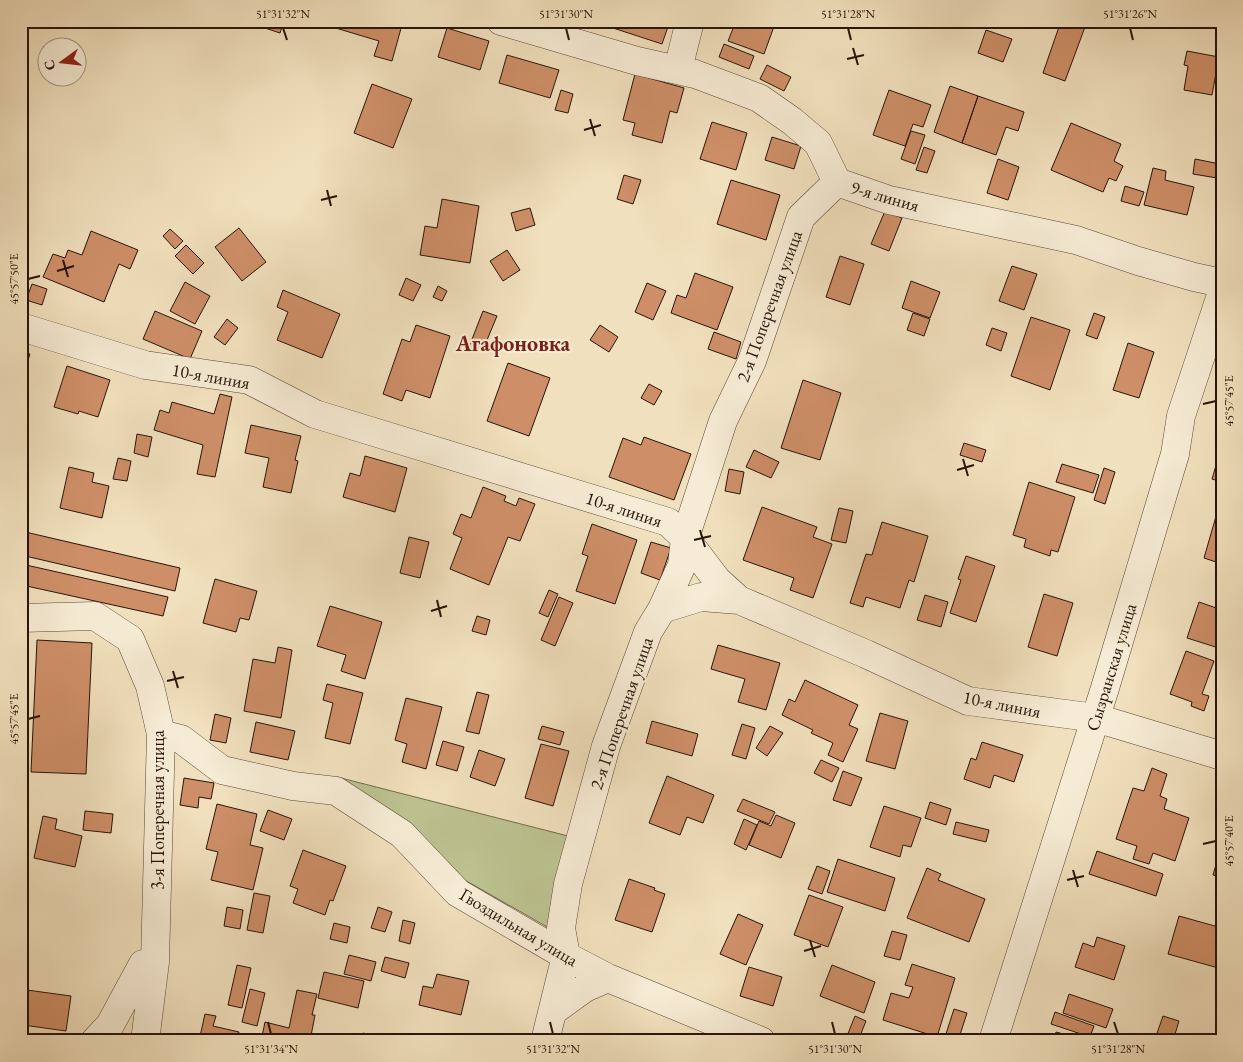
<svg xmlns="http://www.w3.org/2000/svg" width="1243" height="1062" font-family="'EB Garamond',serif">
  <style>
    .green { fill: #bcc290; stroke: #726b4d }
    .building { fill: #ce8f68; stroke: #28140a }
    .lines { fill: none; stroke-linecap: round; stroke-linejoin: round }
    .minor-casing { stroke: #5a4737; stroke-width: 29 }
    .minor { stroke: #f6ebd4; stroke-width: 28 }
    .ticks { fill: none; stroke: #28140a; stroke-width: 2 }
    .labels { text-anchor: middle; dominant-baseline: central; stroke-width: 4.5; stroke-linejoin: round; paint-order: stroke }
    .street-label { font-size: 18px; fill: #28140a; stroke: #f6ebd4 }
    .district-label { font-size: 22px; font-weight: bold; fill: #7a1f14; stroke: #f6ebd4 }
    .neatline { fill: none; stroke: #28140a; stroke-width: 2 }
    .ticks-label { font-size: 12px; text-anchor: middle; fill: #28140a }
  </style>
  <rect width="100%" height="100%" fill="#f1e0bd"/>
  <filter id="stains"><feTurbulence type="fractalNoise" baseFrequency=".004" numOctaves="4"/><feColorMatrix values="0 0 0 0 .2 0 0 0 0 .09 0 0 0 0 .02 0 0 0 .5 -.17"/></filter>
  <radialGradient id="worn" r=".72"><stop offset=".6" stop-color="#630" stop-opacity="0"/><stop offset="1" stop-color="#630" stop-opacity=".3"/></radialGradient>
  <path class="green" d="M 337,777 L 568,836 L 549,928 L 463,879 L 405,821 Z"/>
  <path class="building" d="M 244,21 L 284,21 L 280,33 Z
    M 330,21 L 403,21 L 392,61 L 374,56 L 379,41 L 329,26 Z
    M 608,21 L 670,21 L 662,44 L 607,26 Z
    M 736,21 L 776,21 L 764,54 L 728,41 Z
    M 1061,21 L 1070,21 L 1085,27 L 1065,81 L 1043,73 Z
    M 447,28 L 489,41 L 480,70 L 438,57 Z
    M 986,30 L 1012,39 L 1003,62 L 978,53 Z
    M 724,44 L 754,56 L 749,69 L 719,57 Z
    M 1187,51 L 1219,57 L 1212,95 L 1184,90 L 1188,66 L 1184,65 Z
    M 507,55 L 559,70 L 550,98 L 499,83 Z
    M 767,65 L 791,77 L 784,91 L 760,79 Z
    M 635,74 L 684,88 L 677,113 L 670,111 L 662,143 L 632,135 L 635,123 L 623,120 Z
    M 372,84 L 412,99 L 393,148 L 354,133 Z
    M 950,86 L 978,96 L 962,143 L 934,132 Z
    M 561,90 L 573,94 L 568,113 L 555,110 Z
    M 889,90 L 931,105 L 923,127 L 913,124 L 905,146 L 873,135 Z
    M 978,96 L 1024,112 L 1018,131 L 1006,127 L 996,155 L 962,143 Z
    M 712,122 L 747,133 L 736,170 L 700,159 Z
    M 1071,123 L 1121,144 L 1114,161 L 1123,166 L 1116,181 L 1109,178 L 1103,192 L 1051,170 Z
    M 911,131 L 925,135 L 915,164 L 901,159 Z
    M 772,137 L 801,146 L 794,169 L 765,160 Z
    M 924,147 L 935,151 L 927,173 L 916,170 Z
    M 998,159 L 1019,167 L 1008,200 L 987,193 Z
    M 1195,159 L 1220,164 L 1217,178 L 1193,174 Z
    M 1153,168 L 1166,171 L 1165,180 L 1194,187 L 1187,215 L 1144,205 Z
    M 624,175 L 641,180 L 633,204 L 617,199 Z
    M 731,180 L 780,195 L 766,240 L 717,224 Z
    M 1125,186 L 1144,192 L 1139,206 L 1121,201 Z
    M 442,199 L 479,206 L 470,263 L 420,255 L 425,226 L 437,228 Z
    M 530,208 L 535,225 L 516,231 L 511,213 Z
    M 885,211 L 902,218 L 889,251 L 871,244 Z
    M 239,228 L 266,262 L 242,281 L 215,247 Z
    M 170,229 L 183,241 L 175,249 L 163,236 Z
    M 91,231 L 138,250 L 130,269 L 119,264 L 104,302 L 43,277 L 53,254 L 65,258 L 68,250 L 82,255 Z
    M 186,245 L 204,263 L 193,274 L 175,256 Z
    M 507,250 L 520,270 L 503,281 L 490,261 Z
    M 840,256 L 864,264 L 850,305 L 826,297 Z
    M 1012,266 L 1037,274 L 1024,310 L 999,301 Z
    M 695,273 L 733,287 L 717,330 L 671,313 L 677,295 L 686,298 Z
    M 406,278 L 421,285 L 413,301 L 399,295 Z
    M 911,281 L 940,292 L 930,318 L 902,308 Z
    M 185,282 L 210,296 L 195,324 L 170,311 Z
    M 647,283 L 666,291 L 653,320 L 635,312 Z
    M 32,284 L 47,289 L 42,305 L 26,300 Z
    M 438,286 L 447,291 L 442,301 L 433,297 Z
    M 283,290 L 340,314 L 322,358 L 277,340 L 288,312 L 277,307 Z
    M 155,311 L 202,331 L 190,359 L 143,339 Z
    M 483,311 L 497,316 L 482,352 L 469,347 Z
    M 913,313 L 930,319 L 924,336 L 907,330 Z
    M 1094,313 L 1105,317 L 1097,339 L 1086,335 Z
    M 1031,317 L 1070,330 L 1050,390 L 1011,376 Z
    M 227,319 L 238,328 L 225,345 L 214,337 Z
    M 416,325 L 450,336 L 430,398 L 406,390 L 402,401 L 383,394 L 402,339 L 410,342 Z
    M 600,325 L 618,337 L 609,352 L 590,340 Z
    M 992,328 L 1007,333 L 1001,351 L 986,345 Z
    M 714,332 L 741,342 L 736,359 L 708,349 Z
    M 1128,343 L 1154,352 L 1139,398 L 1113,390 Z
    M 21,351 L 30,354 L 21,382 Z
    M 508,363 L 550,378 L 529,436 L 487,421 Z
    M 67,366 L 110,380 L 98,417 L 79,411 L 78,414 L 54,407 Z
    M 803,380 L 841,393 L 820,460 L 781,448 Z
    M 649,384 L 662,391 L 654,405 L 641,398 Z
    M 220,394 L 232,397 L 215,477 L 197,474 L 203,445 L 154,430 L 160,410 L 169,413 L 172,402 L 214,414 Z
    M 251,425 L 301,436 L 295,460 L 298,461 L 291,493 L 263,487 L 269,458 L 245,453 Z
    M 137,434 L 152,437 L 148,457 L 134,453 Z
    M 644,437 L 691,454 L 674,500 L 609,477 L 623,438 L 641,445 Z
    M 964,443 L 986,450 L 982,462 L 960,455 Z
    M 754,450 L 779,462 L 771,478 L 746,467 Z
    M 365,456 L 407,468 L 395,512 L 343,497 L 350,473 L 360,476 Z
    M 118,458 L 131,461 L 127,481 L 113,479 Z
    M 1217,462 L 1222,464 L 1222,482 L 1212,479 Z
    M 1062,464 L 1099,475 L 1093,493 L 1056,482 Z
    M 69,467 L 94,473 L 92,482 L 109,486 L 102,518 L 60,508 Z
    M 1104,468 L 1115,472 L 1105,504 L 1094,500 Z
    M 729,469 L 744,472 L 740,494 L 725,491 Z
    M 1029,482 L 1075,497 L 1058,552 L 1051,550 L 1050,556 L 1024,547 L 1026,539 L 1013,535 Z
    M 483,487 L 506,496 L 504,501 L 516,506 L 519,498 L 535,504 L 520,541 L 508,537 L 489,585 L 450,569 L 462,538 L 453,534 L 461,514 L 471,518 Z
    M 1221,499 L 1222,499 L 1222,564 L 1204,558 Z
    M 762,507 L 817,527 L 813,537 L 832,544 L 813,598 L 790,590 L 794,578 L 743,560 Z
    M 839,508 L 853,511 L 846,543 L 831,540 Z
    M 882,522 L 928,536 L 914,582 L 909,580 L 900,608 L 866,597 L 863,607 L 850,603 L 866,554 L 872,555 Z
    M 592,524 L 637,540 L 615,604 L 576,591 L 588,556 L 582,554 Z
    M 21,531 L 180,568 L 175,591 L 21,555 Z
    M 409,537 L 429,542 L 420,578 L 400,573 Z
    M 651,542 L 671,548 L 660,580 L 641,573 Z
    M 966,556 L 995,566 L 976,622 L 950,613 L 961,580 L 958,579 Z
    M 26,565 L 168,597 L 163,616 L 22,585 Z
    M 215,579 L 257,591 L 249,620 L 240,618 L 236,632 L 203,623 Z
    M 549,590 L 558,594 L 548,617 L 539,613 Z
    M 1044,594 L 1073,603 L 1057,656 L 1028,647 Z
    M 925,595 L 948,602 L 941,627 L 917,620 Z
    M 559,597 L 573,603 L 555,646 L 541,640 Z
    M 1199,602 L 1222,610 L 1222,649 L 1187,638 Z
    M 330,606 L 382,622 L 365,679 L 341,671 L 346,655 L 317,646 Z
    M 477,616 L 490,620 L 486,635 L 472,631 Z
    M 37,640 L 92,643 L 86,774 L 31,772 Z
    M 718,645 L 780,663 L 766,710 L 738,702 L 745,679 L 711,669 Z
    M 278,647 L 292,650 L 281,718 L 244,711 L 253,659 L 275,663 Z
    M 1186,651 L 1214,661 L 1202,694 L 1209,696 L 1204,711 L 1191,706 L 1192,702 L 1170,694 Z
    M 805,680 L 858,705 L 849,725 L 858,729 L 843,762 L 828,755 L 833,743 L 811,733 L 813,730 L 782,715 L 789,699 L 795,702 Z
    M 327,684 L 363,693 L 350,744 L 325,738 L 333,703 L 323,700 Z
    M 477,692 L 489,695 L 479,734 L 466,731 Z
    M 406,698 L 442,707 L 426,769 L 402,762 L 407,744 L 395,740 Z
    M 880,713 L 908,721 L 895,769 L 866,761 Z
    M 215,714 L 231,718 L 226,743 L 210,740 Z
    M 1222,714 L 1222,730 L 1217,728 Z
    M 652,721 L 698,734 L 692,756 L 646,743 Z
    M 256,722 L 295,731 L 288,760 L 250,752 Z
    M 742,724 L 755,728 L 746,759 L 732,755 Z
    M 542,726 L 564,732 L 560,745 L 538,739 Z
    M 770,726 L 783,733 L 767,756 L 756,748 Z
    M 443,741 L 464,747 L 457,771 L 436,765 Z
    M 982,742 L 1023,755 L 1014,782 L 994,775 L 990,788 L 964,779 L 971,758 L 976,760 Z
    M 541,744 L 569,751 L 553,806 L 525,798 Z
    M 479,750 L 505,759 L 495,786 L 470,777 Z
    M 821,760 L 839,768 L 832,782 L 814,773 Z
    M 1152,768 L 1167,774 L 1160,796 L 1167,799 L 1164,809 L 1189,818 L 1175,861 L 1153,853 L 1149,864 L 1133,859 L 1137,846 L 1116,839 L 1133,788 L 1144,791 Z
    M 843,771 L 862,778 L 851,806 L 833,800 Z
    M 667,776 L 714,795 L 703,823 L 687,817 L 680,835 L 649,823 Z
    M 184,778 L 214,783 L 211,799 L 199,797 L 198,808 L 180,805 Z
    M 743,799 L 775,812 L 769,824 L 737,811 Z
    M 930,802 L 951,809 L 946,825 L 925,818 Z
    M 217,804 L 257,814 L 250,845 L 263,848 L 253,890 L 211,880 L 218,852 L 206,849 Z
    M 884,806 L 921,818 L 911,847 L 903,845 L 900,857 L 870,847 Z
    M 268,810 L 292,819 L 284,840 L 260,831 Z
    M 85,811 L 113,814 L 111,833 L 83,830 Z
    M 776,815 L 795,823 L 781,858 L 749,845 L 759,821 L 771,826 Z
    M 43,816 L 57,819 L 55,829 L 82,836 L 75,867 L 34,858 Z
    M 744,819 L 757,825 L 746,850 L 734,844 Z
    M 956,822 L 989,830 L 986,842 L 953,834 Z
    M 1222,844 L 1222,877 L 1213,875 Z
    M 303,850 L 346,866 L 333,901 L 330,900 L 325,915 L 293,903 L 298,889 L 290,886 Z
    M 1097,851 L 1163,874 L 1156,896 L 1089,874 Z
    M 838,859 L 895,878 L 885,911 L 827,892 Z
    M 817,866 L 830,871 L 822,894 L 808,889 Z
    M 927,868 L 941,874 L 938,880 L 985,899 L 969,942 L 907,918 Z
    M 629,879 L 655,888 L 654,890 L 665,894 L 652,932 L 615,920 Z
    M 254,893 L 270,896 L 263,933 L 247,930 Z
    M 809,895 L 843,907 L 828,947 L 794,935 Z
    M 227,907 L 243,910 L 240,929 L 224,926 Z
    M 378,907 L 392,912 L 385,932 L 371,928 Z
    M 738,914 L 763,925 L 746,965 L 720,954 Z
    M 1179,916 L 1222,928 L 1222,969 L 1168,954 Z
    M 403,920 L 415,923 L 410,944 L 399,941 Z
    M 334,923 L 350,927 L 347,943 L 330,939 Z
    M 892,931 L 907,935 L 900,960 L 884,956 Z
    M 1097,937 L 1125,946 L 1114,980 L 1075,967 L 1083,943 L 1094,947 Z
    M 349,955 L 376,962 L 371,981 L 344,974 Z
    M 385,957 L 409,963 L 405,978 L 381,971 Z
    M 912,964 L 955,978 L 937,1037 L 883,1020 L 891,993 L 909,998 L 913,987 L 905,985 Z
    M 237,965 L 251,968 L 242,1008 L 228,1005 Z
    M 832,965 L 875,982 L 864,1013 L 820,996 Z
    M 749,967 L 782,977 L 773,1006 L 740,996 Z
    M 324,972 L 364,981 L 358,1008 L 318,998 Z
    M 437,974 L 469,981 L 461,1015 L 419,1005 L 423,986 L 433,988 Z
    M 250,989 L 265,993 L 257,1026 L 242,1022 Z
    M 27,990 L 71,996 L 66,1031 L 23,1025 Z
    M 297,990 L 317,994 L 312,1015 L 315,1015 L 310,1041 L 261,1041 L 265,1022 L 289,1028 Z
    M 1069,994 L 1113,1009 L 1106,1028 L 1063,1013 Z
    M 954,1009 L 967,1013 L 958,1041 L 945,1037 Z
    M 1055,1012 L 1094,1026 L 1090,1037 L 1051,1024 Z
    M 205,1014 L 216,1016 L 213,1026 L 239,1032 L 237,1041 L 199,1041 Z
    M 855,1016 L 866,1021 L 858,1041 L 845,1041 Z
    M 1163,1016 L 1179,1021 L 1173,1041 L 1155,1039 Z
    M 1056,1032 L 1085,1040 L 1085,1041 L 1053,1041 Z
    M 363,1033 L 392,1041 L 361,1041 Z"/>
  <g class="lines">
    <g class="minor-casing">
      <path id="minor" d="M 501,21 L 637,61 L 695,74 L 759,98 L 792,121 L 818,143 L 837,182 L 889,200 L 1076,240 L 1138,261 L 1194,277 L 1222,283
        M 678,69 L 690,21
        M 21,327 L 145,365 L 249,380 L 315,414 L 668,522 L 685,538 L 717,580 L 739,600 L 866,654 L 968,701 L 1096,718 L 1222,756
        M 662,609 L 701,597 L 739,600
        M 21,618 L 95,616 L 130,639 L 150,686 L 161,734 L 155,962 L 145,1041
        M 161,734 L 181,739 L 222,770 L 293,786 L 336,791 L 402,834 L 458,893 L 566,956 L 608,978 L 761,1041
        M 553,1011 L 585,988 L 608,978
        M 95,1041 L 110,1025 L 143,964 L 155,962
        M 545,1041 L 566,956 L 561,928 L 568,884 L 606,746 L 648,632 L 662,609 L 682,565 L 685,538 L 723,421 L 752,361 L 801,217 L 837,182
        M 993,1041 L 1105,688 L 1175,454 L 1181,416 L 1222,292"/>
    </g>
    <use href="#minor" class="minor"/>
  </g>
  <path class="ticks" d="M 283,28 L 287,40M 566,28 L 569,40M 848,28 L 851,40M 1130,28 L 1133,40M 853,48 L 858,65M 847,59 L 864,55M 590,119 L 595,136M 584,130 L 601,125M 327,190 L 331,206M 321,200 L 337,196M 63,260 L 68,277M 57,271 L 74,266M 28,279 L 40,276M 1203,404 L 1216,401M 963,459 L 968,476M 957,470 L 974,465M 700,530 L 705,547M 694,540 L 711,536M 437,600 L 441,617M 431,611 L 447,606M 173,671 L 178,688M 167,681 L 184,677M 28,719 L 40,716M 1203,844 L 1216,841M 1073,870 L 1078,887M 1067,880 L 1084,876M 810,940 L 815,957M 804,951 L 821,946M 268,1022 L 271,1034M 550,1022 L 553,1034M 832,1022 L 835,1034M 1114,1022 L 1118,1034"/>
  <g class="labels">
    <g class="street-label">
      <text transform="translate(885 196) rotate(16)">9-я линия</text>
      <text transform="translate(769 306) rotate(-70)">2-я Поперечная улица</text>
      <text transform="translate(211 376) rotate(10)">10-я линия</text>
      <text transform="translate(624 509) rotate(18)">10-я линия</text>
      <text transform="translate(1111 667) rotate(-73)">Сызранская улица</text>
      <text transform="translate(1002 704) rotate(11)">10-я линия</text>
      <text transform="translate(621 713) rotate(-71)">2-я Поперечная улица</text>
      <text transform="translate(157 810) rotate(-90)">3-я Поперечная улица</text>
      <text transform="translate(519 927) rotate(31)">Гвоздильная улица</text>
    </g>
    <g class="district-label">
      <text x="513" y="343">Агафоновка</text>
    </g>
  </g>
  <rect width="1243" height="1062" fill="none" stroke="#f1e0bd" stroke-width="55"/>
  <g transform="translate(62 62) rotate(255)"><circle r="24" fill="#f6ebd4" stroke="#a49583"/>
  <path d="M0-4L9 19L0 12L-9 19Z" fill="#8f2418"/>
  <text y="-8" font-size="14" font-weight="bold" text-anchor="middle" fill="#28140a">С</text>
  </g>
  <rect x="28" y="28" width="1188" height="1006" class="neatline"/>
  <g class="ticks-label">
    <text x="283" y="18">51°31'32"N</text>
    <text x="566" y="18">51°31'30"N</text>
    <text x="848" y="18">51°31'28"N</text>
    <text x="1130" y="18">51°31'26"N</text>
    <text transform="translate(14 279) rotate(-90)" y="4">45°57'50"E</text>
    <text transform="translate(1229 401) rotate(-90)" y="4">45°57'45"E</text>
    <text transform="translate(14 719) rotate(-90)" y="4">45°57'45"E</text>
    <text transform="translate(1229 841) rotate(-90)" y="4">45°57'40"E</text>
    <text x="271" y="1053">51°31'34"N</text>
    <text x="553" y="1053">51°31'32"N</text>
    <text x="835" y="1053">51°31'30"N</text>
    <text x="1118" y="1053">51°31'28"N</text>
  </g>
  <rect width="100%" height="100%" filter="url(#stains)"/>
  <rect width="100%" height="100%" fill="url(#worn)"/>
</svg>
